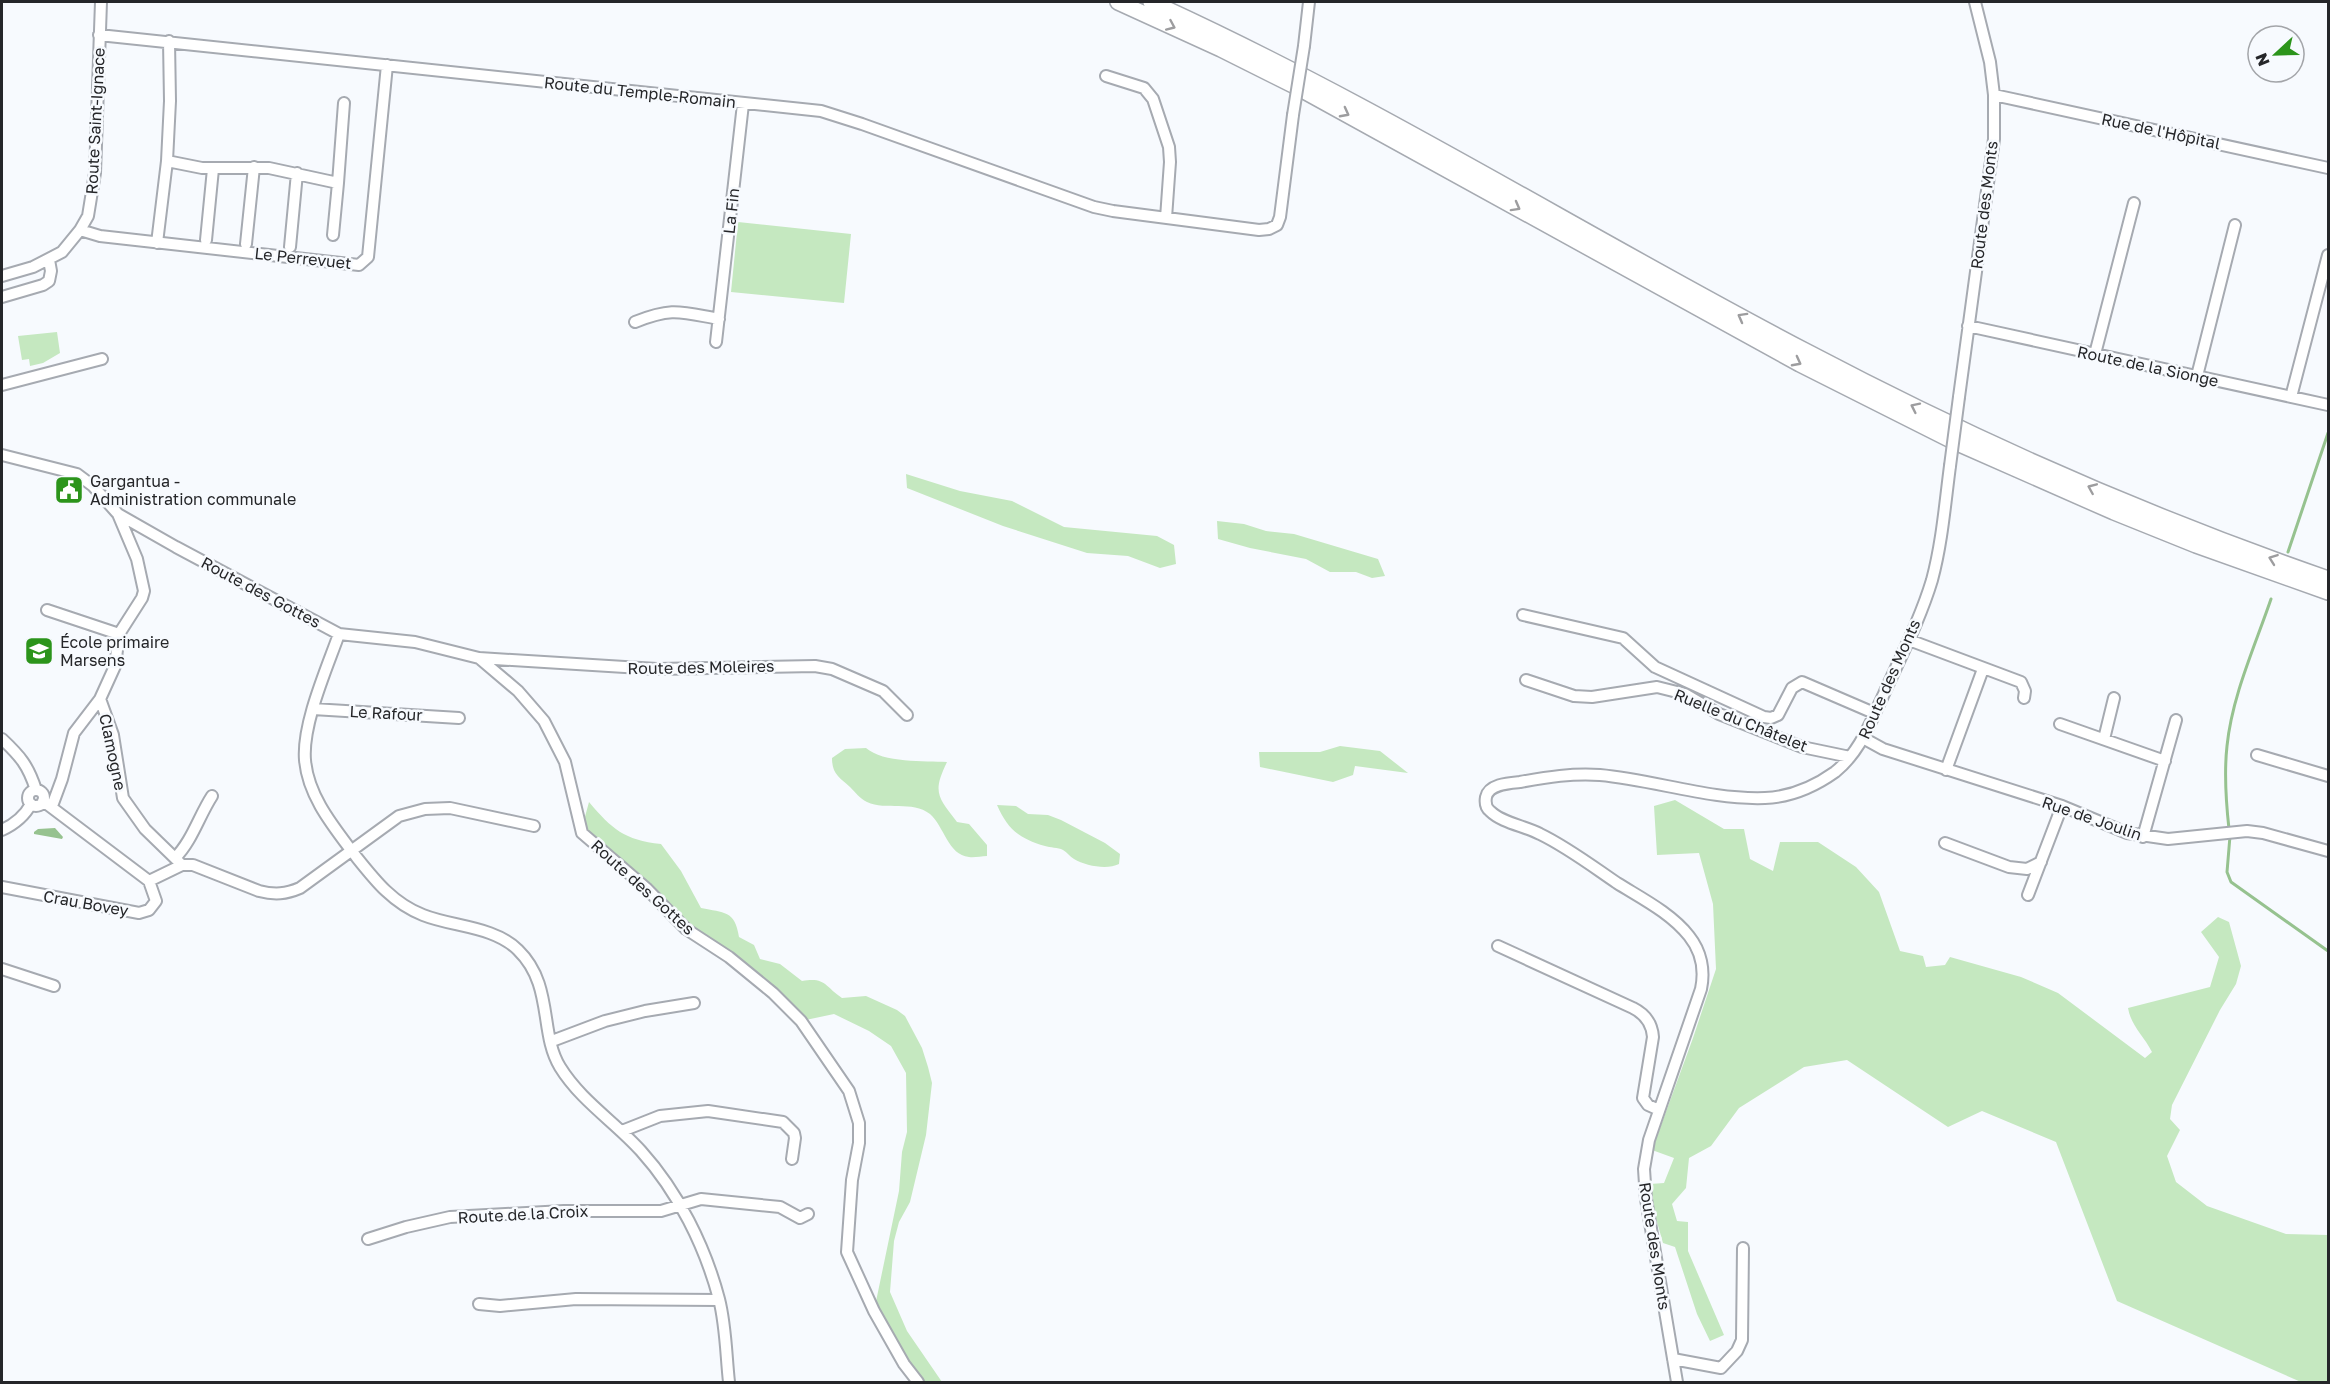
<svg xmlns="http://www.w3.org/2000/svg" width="2330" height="1384" font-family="'Golos Text',sans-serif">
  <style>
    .green { fill: #c5e8c0 }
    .water { fill: #96c28f }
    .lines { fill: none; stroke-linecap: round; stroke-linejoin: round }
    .stream { stroke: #96c28f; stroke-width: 3 }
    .minor-casing { stroke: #a6aab1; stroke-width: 14 }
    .highway-casing { stroke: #a6aab1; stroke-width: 18 }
    .minor { stroke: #fff; stroke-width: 10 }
    .highway { stroke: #fff; stroke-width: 15 }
    .minor-bridge-casing { stroke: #a6aab1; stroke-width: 14; stroke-linecap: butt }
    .minor-bridge { stroke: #fff; stroke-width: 10 }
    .oneway { stroke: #9d9d9f }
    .labels { text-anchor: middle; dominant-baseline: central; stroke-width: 5; stroke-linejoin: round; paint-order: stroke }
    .street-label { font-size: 16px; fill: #252629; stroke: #f7fafe }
    .poi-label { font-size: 16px; fill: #252629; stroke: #f7fafe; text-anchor: start }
  </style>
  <rect width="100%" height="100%" fill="#f7fafe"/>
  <path class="green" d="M 738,222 L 851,234 L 844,303 L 731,292 Z
    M 57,332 L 60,353 L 43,363 L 30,366 L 29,359 L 22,360 L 18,336 Z
    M 906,474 L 960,491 L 1012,501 L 1064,527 L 1157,536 L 1174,545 L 1176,564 L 1160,568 L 1128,556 L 1087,553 L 1003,526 L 907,488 Z
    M 1217,521 L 1244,524 L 1266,531 L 1294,534 L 1378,559 L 1385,576 L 1372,578 L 1356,572 L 1330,572 L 1306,559 L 1250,548 L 1218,539 Z
    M 1340,746 L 1380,751 L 1408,773 L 1355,766 L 1353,775 L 1333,782 L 1260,767 L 1259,752 L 1320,752 Z
    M 866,748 C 883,763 925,761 947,762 C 932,793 938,797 957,822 L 969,824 L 987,845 L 987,856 C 981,856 974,858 969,857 C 948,855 944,826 930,814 C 912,800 886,811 867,802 C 859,798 856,793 850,787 C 839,777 832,774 832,758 L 845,749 Z
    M 1675,800 L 1724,829 L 1744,829 L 1750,859 L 1773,871 L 1780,842 L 1818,842 L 1856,867 L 1879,892 L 1900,951 L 1923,956 L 1926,967 L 1945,965 L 1950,957 L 2021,977 L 2058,993 L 2145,1058 L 2152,1052 C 2144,1036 2131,1026 2128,1008 L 2210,987 L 2219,957 L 2201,932 L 2218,917 L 2229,922 L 2241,966 L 2236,984 L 2220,1010 L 2172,1105 L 2170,1119 L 2180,1130 L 2167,1156 L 2176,1182 L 2207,1206 L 2286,1234 L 2328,1235 L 2328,1382 L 2301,1382 L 2117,1301 L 2056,1142 L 1982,1111 L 1948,1127 L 1847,1060 L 1804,1067 L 1739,1108 L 1711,1146 L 1689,1158 L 1686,1188 L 1672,1204 L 1677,1221 L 1688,1222 L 1688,1251 L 1724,1335 L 1710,1341 L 1697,1314 L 1675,1247 L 1663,1243 L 1651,1201 L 1650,1184 L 1664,1183 L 1674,1158 L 1652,1150 L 1693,1038 L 1716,969 L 1713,904 L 1699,853 L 1657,855 L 1654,806 Z
    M 589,802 C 612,829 624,840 661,844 L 681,871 L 701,908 C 724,913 735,910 739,937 L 754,945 L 760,959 L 780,964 L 802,981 C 826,977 824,986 842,998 L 866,996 L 897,1010 L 905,1016 L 922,1048 L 928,1067 L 932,1083 L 926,1135 L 910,1202 L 899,1222 L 894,1241 L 890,1292 L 907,1331 L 942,1382 L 918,1382 L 874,1311 L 899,1191 L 902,1152 L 907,1132 L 906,1073 L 891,1046 L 869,1031 L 834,1014 L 801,1021 L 689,931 L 584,834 L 583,824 Z
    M 997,805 L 1016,806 L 1028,814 L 1048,815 L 1061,820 L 1105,843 L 1120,854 L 1119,864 C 1107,870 1086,866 1074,859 C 1070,857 1067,852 1063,850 C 1058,847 1050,848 1045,846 C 1019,838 1008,830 997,805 Z"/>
  <path class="water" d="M 55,828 L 63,837 L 62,839 L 34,834 L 34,832 L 38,829 Z"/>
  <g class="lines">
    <path class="stream" d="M 2288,552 L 2328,433
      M 2229,829 C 2226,802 2224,773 2227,746 C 2232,696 2255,646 2271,599
      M 2230,836 L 2227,872 L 2231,882 L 2328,951"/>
    <g class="minor-casing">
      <path id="minor" d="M 99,35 L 821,111 L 862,124 L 1094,207 L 1113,211 L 1259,230 L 1269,229 L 1277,225 L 1280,217 L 1293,115
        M 1304,46 L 1309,2
        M 1106,76 L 1144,88 L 1153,99 L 1169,147 L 1170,162 L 1166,218
        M 1994,95 L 2328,168
        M 167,161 L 202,168 L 269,168 L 338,183 L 333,235
        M 338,183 L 344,103
        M 80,230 L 100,236 L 359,265 L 368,257 L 387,65
        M 206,240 L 213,169
        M 157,243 L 167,161 L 170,101 L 169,41
        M 246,244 L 254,167
        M 290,247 L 297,173
        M 2,276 L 33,267 L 62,252 L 80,230 L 88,216 L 95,173 L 101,2
        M 2,297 L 43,285 L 49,281 L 51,271 L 49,260
        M 635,322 C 673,307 680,312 719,319
        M 1968,326 L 2328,405
        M 716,342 L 743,104
        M 2095,354 L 2134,203
        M 2197,376 L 2235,225
        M 2,385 L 102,359
        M 1959,397 L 1994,139 L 1994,95 L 1990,62 L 1975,2
        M 2291,397 L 2328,255
        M 2,455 L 77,474 L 93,486 L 118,514 L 176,547 L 339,634 L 415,642 L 479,658 L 518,691 L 544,721 L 565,762 L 582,833 L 646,888 L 686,929 L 729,957 L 773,993 L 801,1021 L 849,1091 L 859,1123 L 859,1143 L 852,1180 L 847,1252 L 874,1311 L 904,1364 L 918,1382
        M 47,610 L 119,634
        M 1523,615 L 1623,638 L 1655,667 L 1764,717 L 1771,718 L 1778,715 L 1792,688 L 1802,682 L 1874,713
        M 339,634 C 327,668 302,724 305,760 C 308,796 333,826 354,854 C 374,879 392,903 423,915 C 453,927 494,926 518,950 C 554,985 539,1033 560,1067 C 581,1101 615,1122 641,1151 C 678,1192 705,1246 719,1299 C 726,1326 726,1355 729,1382
        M 1909,640 L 2021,682 L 2025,691 L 2024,698
        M 479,658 L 657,669 L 815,666 L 832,669 L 883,691 L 907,715
        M 1526,680 L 1574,696 L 1592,697 L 1657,687 L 1685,694 L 1719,714 L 1802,747 L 1850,757
        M 100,699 L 113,735 L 123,798 L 145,829 L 182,865
        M 313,709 L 459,718
        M 2060,724 L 2165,761
        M 1863,738 L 1883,749 L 2062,806 L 2127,833 L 2168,839 L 2247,831 L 2263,833 L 2328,851
        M 2,739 C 20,756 28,765 36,790
        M 2104,739 L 2114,698
        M 2257,755 L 2328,776
        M 1946,770 L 1983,669
        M28 798a8 8 0 1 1 16 0a8 8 0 1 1-16 0Z
        M 52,806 L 62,779 L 74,733 L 100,699 L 115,666 L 119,634 L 142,598 L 144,591 L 137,559 L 118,514
        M 2,830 C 15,824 24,817 31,804
        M 2143,837 L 2176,720
        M 1945,843 L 2009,867 L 2027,869 L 2041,862
        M 175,858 C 192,841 199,816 212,796
        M 149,881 L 182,865 L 193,865 L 259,891 C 275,895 286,894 300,888 L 399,816 L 425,809 L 450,808 L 534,826
        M 2,887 L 139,913 L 149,910 L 156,901 L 149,881 L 43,801
        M 2028,895 L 2062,806
        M 1498,946 L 1633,1008 C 1645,1014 1652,1023 1653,1037 L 1643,1098 L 1648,1105 L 1659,1110
        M 2,969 L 54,986
        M 552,1041 L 605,1021 L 645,1011 L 694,1003
        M 622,1131 L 660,1116 L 708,1111 L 783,1122 L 794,1133 L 795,1138 L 792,1159
        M 368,1239 L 406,1227 L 450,1217 L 564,1211 L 661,1211 L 701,1199 L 780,1207 L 800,1218 L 808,1214
        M 479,1304 L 500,1306 L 576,1299 L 719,1300
        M 1673,1359 L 1721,1368 L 1737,1351 L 1742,1340 L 1743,1248
        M 1677,1382 L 1646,1199 L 1644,1169 L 1649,1140 L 1701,989 C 1705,970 1701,951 1689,936 C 1671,913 1641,898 1617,883 C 1592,866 1567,847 1540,834 C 1525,826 1502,823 1490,811 C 1486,808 1485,803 1486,797 C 1489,784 1509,783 1520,782 C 1547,777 1573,773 1600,775 C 1655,780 1710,800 1765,798 C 1790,797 1814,787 1835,772 C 1860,752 1870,723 1883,696 C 1900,658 1920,620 1932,580 C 1942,543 1945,504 1950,466"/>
    </g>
    <g class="highway-casing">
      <path id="highway" d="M 1118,2 L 1221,49 L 1297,87 L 1800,364 L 1955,442 L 2114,512 L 2196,545 L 2328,592
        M 1151,2 C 1378,105 1588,238 1809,353 C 1976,441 2149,517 2328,579"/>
    </g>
    <use href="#minor" class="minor"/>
    <use href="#highway" class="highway"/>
    <g class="minor-bridge-casing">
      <path id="minor-bridge" d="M 1293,115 L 1304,46
        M 1950,466 L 1959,397"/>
    </g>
    <use href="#minor-bridge" class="minor-bridge"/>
  </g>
  <defs><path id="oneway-chevron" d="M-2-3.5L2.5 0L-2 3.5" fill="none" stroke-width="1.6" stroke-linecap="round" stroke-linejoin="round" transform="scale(1.5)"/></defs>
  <g class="oneway">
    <use href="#oneway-chevron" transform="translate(1171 26) rotate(24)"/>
    <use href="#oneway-chevron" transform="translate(1345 113) rotate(28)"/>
    <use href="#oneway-chevron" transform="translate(1516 207) rotate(29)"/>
    <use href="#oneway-chevron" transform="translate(1742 317) rotate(-151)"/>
    <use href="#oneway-chevron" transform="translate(1797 362) rotate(28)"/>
    <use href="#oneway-chevron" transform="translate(1915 407) rotate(-154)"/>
    <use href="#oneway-chevron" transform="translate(2092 488) rotate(-157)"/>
    <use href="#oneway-chevron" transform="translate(2273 559) rotate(-160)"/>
  </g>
  <defs>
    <g id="civic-square" transform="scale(1.5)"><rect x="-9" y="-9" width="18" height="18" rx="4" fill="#2c941b" stroke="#f7fafe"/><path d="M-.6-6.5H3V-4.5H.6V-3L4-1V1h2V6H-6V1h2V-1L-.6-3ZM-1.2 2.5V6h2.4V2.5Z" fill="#fff"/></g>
    <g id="school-square" transform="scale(1.5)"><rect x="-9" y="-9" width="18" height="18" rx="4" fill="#2c941b" stroke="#f7fafe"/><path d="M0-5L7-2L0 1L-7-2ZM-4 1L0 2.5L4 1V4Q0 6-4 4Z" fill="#fff"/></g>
  </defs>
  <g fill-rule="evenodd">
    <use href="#civic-square" x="69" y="490"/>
    <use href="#school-square" x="39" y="651"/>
  </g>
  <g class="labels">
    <g class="street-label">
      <text transform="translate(640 92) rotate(6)">Route du Temple-Romain</text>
      <text transform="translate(95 121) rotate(-87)">Route Saint-Ignace</text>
      <text transform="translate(2161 131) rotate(12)">Rue de l'Hôpital</text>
      <text transform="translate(1984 205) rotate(-83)">Route des Monts</text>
      <text transform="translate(731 211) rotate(-84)">La Fin</text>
      <text transform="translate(303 258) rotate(6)">Le Perrevuet</text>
      <text transform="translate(2148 366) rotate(12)">Route de la Sionge</text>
      <text transform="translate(261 592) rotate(28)">Route des Gottes</text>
      <text transform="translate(701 667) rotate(-1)">Route des Moleires</text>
      <text transform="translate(1889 679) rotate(-66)">Route des Monts</text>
      <text transform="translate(386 713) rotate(3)">Le Rafour</text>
      <text transform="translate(1741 720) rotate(22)">Ruelle du Châtelet</text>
      <text transform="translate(113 752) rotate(78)">Clamogne</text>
      <text transform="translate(2092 818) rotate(19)">Rue de Joulin</text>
      <text transform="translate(643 887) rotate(42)">Route des Gottes</text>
      <text transform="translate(86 903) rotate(10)">Crau Bovey</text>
      <text transform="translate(523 1214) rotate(-3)">Route de la Croix</text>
      <text transform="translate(1655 1246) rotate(81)">Route des Monts</text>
    </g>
    <g class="poi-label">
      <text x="90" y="481">Gargantua -<tspan x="90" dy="18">Administration communale</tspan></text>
      <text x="60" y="642">École primaire<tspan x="60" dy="18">Marsens</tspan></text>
    </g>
  </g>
  <rect width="2330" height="1384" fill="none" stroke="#252629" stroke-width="6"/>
  <g transform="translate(2276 54) rotate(248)"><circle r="28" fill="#f7fafe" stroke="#a3a5a9" stroke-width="1.5"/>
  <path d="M0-4.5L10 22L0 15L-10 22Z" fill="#2c941b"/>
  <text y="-9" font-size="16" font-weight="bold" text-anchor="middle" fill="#252629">N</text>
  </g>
</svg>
